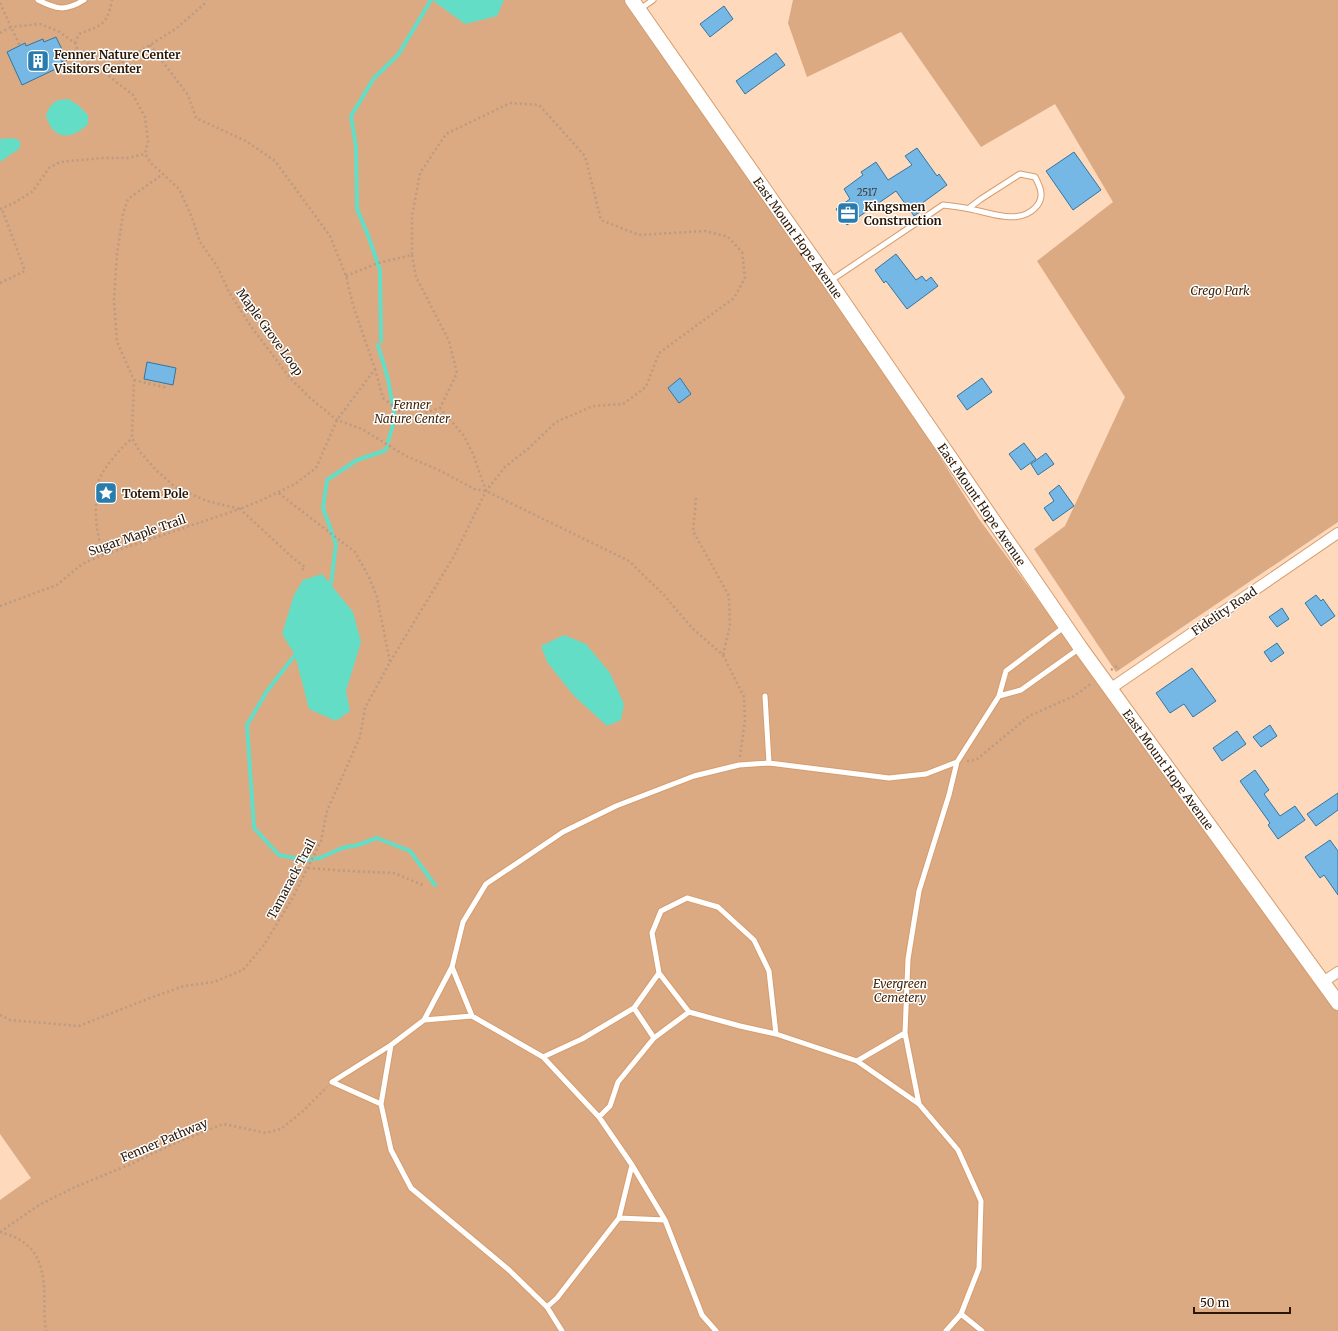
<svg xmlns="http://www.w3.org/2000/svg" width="1338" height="1331" font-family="Merriweather,serif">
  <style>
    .green { fill: #dba982 }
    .water { fill: #64ddc7 }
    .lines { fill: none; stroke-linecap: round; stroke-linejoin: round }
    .stream { stroke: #64ddc7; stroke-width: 4 }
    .building { fill: #75b7e5; stroke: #3376a0 }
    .lane-casing { stroke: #d79d6d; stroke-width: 7 }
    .street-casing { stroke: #d79d6d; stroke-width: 12 }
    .secondary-casing { stroke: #d79d6d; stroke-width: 16 }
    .path { stroke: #bb9b81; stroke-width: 2.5; stroke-dasharray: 2 3; stroke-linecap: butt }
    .lane { stroke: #fff; stroke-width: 5 }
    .street { stroke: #fff; stroke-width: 10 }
    .secondary { stroke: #fff; stroke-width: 14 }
    .labels { text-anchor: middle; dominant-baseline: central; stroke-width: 3; stroke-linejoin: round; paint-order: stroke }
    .number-label { font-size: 10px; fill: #3e3f3c }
    .poi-label { font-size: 12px; font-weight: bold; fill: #2c1704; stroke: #fff; text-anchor: start }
    .street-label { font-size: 12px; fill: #2c1704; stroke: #fff }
    .park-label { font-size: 12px; font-style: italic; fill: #42250b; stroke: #fff }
  </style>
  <rect width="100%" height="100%" fill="#fed9bc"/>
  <path class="green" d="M 0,0 L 631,0 L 829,281 L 979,519 L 1338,1010 L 1338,1331 L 0,1331 L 0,1200 L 31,1178 L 0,1134 Z
    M 793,0 L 1338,0 L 1338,522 L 1116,672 L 1034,549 L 1065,526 L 1125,397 L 1037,261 L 1113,202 L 1055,104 L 981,147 L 901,32 L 807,77 L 788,23 Z"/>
  <path class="water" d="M 432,0 L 504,0 L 497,16 L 465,24 Z
    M 68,99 L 78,105 L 88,115 L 88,124 C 71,141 52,140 46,115 C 52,102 54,100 68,99 Z
    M 13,138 L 20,141 L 20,148 L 0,162 L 0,139 Z
    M 322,574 L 353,612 L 361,642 L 346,691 L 350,711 L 336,721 L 309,709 L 295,655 L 282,634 L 294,595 L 303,580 Z
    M 564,635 L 586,644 L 610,673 L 624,704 L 621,720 L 607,726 L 574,696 L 547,662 L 541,646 Z"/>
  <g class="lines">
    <path class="stream" d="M 381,341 L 380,270 L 368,235 L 357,209 L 356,147 L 351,116 L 374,78 L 398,55 L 431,0
      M 378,345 L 388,379 L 395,418 L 388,442
      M 331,584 L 336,544 L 323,508 L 327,480 L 357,460 L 384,451 L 387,447
      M 295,655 L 267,691 L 247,725 L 254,828 L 279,855 L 305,860 L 320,858 L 342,848 L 358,845 L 377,838 L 410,851 L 435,885"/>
  </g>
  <path class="building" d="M 724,6 L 733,19 L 710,37 L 700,24 Z
    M 56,37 L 67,60 L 61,62 L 62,66 L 22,85 L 7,52 L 25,43 L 26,46 L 43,39 L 44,42 Z
    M 776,53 L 785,65 L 745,94 L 736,81 Z
    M 917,148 L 937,176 L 939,174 L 947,185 L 921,204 L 924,209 L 914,216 L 896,191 L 847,225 L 836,209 L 850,199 L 844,189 L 863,175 L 861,172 L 876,162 L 888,180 L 912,165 L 905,156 Z
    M 1074,152 L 1101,190 L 1073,210 L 1046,171 Z
    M 896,254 L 916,280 L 922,276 L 926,281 L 931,277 L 938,286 L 907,309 L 886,281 L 884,283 L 875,270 Z
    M 147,362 L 176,368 L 173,385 L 144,379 Z
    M 680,378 L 691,394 L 679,403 L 668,388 Z
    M 982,378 L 992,392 L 967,410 L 957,396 Z
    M 1024,443 L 1036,459 L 1021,470 L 1009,454 Z
    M 1046,453 L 1054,464 L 1038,475 L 1031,464 Z
    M 1059,485 L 1074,506 L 1053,521 L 1044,508 L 1054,501 L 1049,493 Z
    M 1316,595 L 1321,601 L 1323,599 L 1335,616 L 1321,626 L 1305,603 Z
    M 1282,608 L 1289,619 L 1277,627 L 1269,617 Z
    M 1277,643 L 1284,653 L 1271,662 L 1264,652 Z
    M 1192,668 L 1216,701 L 1193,717 L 1184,704 L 1170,713 L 1156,693 Z
    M 1270,725 L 1277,736 L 1261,747 L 1253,737 Z
    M 1237,731 L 1246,744 L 1222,761 L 1213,748 Z
    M 1255,770 L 1269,790 L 1264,794 L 1280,816 L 1295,806 L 1305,820 L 1278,839 L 1268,825 L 1270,823 L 1240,781 Z
    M 1338,793 L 1338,810 L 1316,826 L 1307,814 Z
    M 1330,840 L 1338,851 L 1338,895 L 1324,875 L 1320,878 L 1305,857 Z"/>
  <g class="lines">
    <g class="lane-casing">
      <path id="lane" d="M 38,0 C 56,9 65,12 84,0
        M 640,9 L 653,0
        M 830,281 L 943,205 C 952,206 961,207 970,209 C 991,213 1018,225 1035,208 C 1045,198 1041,188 1035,177 L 1020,174 L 981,199 L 969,208
        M 765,696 L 769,763
        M 999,696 L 1021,690 L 1080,648
        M 452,967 L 472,1016 L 543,1057 L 599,1117 L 632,1165 L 665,1220 L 702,1315 L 716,1331
        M 634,1008 L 654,1038
        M 424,1020 L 472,1016
        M 776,1034 L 740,1026 L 689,1012 L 659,973 L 652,933 L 661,911 L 687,898 L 718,907 L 754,940 L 769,971 L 776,1034 L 857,1061 L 919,1104
        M 391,1045 L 381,1104 L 391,1150 L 411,1188 L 509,1270 L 547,1307 L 562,1331
        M 543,1057 L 582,1039 L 634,1008 L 659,973
        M 857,1061 L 905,1033
        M 332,1082 L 391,1045 L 424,1020 L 452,967 L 463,922 L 486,884 L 563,832 L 616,806 L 694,776 L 739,765 L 769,763 L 889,778 L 926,774 L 957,762 L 999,696 L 1006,671 L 1064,627
        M 332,1082 L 381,1104
        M 599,1117 L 610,1106 L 618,1082 L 654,1038 L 689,1012
        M 619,1218 L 665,1220
        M 547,1307 L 557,1298 L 619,1218 L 632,1165
        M 961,1314 L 982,1331
        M 946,1331 L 961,1314 L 979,1268 L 981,1201 L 958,1150 L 919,1104 L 905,1033 L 908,959 L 919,891 L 949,795 L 957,762"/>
    </g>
    <g class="street-casing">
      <path id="street" d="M 1110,689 L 1338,533
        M 1323,982 L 1338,972"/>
    </g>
    <g class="secondary-casing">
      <g id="secondary">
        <path id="s1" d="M 632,0 L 778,209 L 829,281 L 1080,647 L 1338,1003"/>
      </g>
    </g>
    <path class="path" d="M 0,3 L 11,27 L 40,24 L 58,31 L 75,43 L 81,59 L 105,73 L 133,95 L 145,117 L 148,141 L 145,154 L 151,163 L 179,189 L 191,215 L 200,242 L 217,266 L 229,292 L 250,325 L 290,378 L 310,398 L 337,420 L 362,429 L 406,456 L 441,471 L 474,489 L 486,491 L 629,561 L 663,594 L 692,628 L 723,655 L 744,697 L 745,720 L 740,757
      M 0,33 L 11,27 L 20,46
      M 75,43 L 79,34 C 101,25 107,26 112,0
      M 150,45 L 188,95 L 196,118 L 246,141 L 275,161 L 330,236 L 346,276 L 353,305 L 375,369 L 337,420 L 316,468 L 295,484 L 264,499 L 240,509 L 207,501 L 175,487 L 157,471 L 140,452 L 132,438 L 134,380 L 117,342 L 114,300 L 117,254 L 123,214 L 128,199 L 163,174
      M 105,73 L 177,28 L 204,4 L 205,0
      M 0,209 L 14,203 L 33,191 L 49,168 L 60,162 L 101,158 L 127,158 L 145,154
      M 412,255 L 416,277 L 449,341 L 457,373 L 440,408
      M 346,276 L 378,263 L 412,255 L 412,216 L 420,173 L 446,134 L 510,103 L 539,105 L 585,156 L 601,220 L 639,235 L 705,231 L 728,237 L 742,252 L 745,278 L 734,298 L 659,353 L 646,387 L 623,404 L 593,406 L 556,422 L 529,448 L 505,467 L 486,491 L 454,556 L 390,662
      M 0,283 L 25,271 L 2,209
      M 375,369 L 383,398 L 408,418 L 440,408 L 464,436 L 473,454 L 486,491
      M 134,380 L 168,388
      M 696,498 L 693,531 L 729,596 L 730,625 L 723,655
      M 103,555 C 97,533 94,517 97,494 C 97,490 97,486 98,482 C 103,468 121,448 132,438
      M 0,606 L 57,585 L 82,564 L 103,555 L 240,509 L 293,558 L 305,567 L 300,572
      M 1111,670 L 1117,666 L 1119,669
      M 967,761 L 976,760 L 1029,716 L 1074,696 L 1092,683
      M 308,868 L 348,871 L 394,873 L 425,886
      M 0,1015 L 10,1020 L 79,1026 L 150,998 L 184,986 L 214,982 L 243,970 L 264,945 L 292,899 L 321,841 L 327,811 L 360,737 L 365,708 L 390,662 L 377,597 L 369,577 L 355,552 L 277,492
      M 0,1232 L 39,1205 L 75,1187 L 131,1164 L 168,1146 L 223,1124 L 266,1133 L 281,1129 L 303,1111 L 327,1087
      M 0,1232 C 6,1234 14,1236 20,1240 C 53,1260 41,1300 46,1331"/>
    <use href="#lane" class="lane"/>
    <use href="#street" class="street"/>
    <use href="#secondary" class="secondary"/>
  </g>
  <defs>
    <g id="building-square" transform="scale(1.15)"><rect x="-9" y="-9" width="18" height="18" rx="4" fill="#2a7cad" stroke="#fff"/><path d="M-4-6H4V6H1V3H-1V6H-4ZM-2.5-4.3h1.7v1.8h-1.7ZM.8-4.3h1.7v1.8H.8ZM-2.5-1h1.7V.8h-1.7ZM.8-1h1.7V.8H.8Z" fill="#fff"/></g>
    <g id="office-square" transform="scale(1.15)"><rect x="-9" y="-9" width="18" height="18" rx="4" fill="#2a7cad" stroke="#fff"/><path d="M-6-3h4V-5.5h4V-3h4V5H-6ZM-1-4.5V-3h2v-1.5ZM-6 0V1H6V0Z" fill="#fff"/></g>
    <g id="sight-square" transform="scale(1.15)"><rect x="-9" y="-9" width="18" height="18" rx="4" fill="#2a7cad" stroke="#fff"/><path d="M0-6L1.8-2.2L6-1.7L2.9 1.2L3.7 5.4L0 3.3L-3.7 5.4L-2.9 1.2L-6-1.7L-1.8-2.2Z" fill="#fff"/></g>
  </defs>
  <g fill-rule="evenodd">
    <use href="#building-square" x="38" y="61"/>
    <use href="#office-square" x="848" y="213"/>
    <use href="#sight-square" x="106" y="493"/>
  </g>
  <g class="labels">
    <g class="number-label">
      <text x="867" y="192">2517</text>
    </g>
    <g class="poi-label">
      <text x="54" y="54">Fenner Nature Center<tspan x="54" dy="14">Visitors Center</tspan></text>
      <text x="864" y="206">Kingsmen<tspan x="864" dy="14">Construction</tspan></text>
      <text x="122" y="493">Totem Pole</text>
    </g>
    <g class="street-label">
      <text stroke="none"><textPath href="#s1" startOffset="290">East Mount Hope Avenue</textPath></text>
      <text transform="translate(270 332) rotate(54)">Maple Grove Loop</text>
      <text stroke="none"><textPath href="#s1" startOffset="614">East Mount Hope Avenue</textPath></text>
      <text transform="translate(137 535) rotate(-19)">Sugar Maple Trail</text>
      <text transform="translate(1224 611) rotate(-34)">Fidelity Road</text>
      <text stroke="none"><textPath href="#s1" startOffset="938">East Mount Hope Avenue</textPath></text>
      <text transform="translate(291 879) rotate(-62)">Tamarack Trail</text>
      <text transform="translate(164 1140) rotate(-23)">Fenner Pathway</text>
    </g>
    <g class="park-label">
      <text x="1220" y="290">Crego Park</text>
      <text x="412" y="404">Fenner<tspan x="412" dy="14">Nature Center</tspan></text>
      <text x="900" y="983">Evergreen<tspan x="900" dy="14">Cemetery</tspan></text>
    </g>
  </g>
  <path d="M1194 1307v6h96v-6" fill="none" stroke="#2c1704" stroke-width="2"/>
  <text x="1200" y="1307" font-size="12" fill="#2c1704" stroke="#ffffff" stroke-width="3" paint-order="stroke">50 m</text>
</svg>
